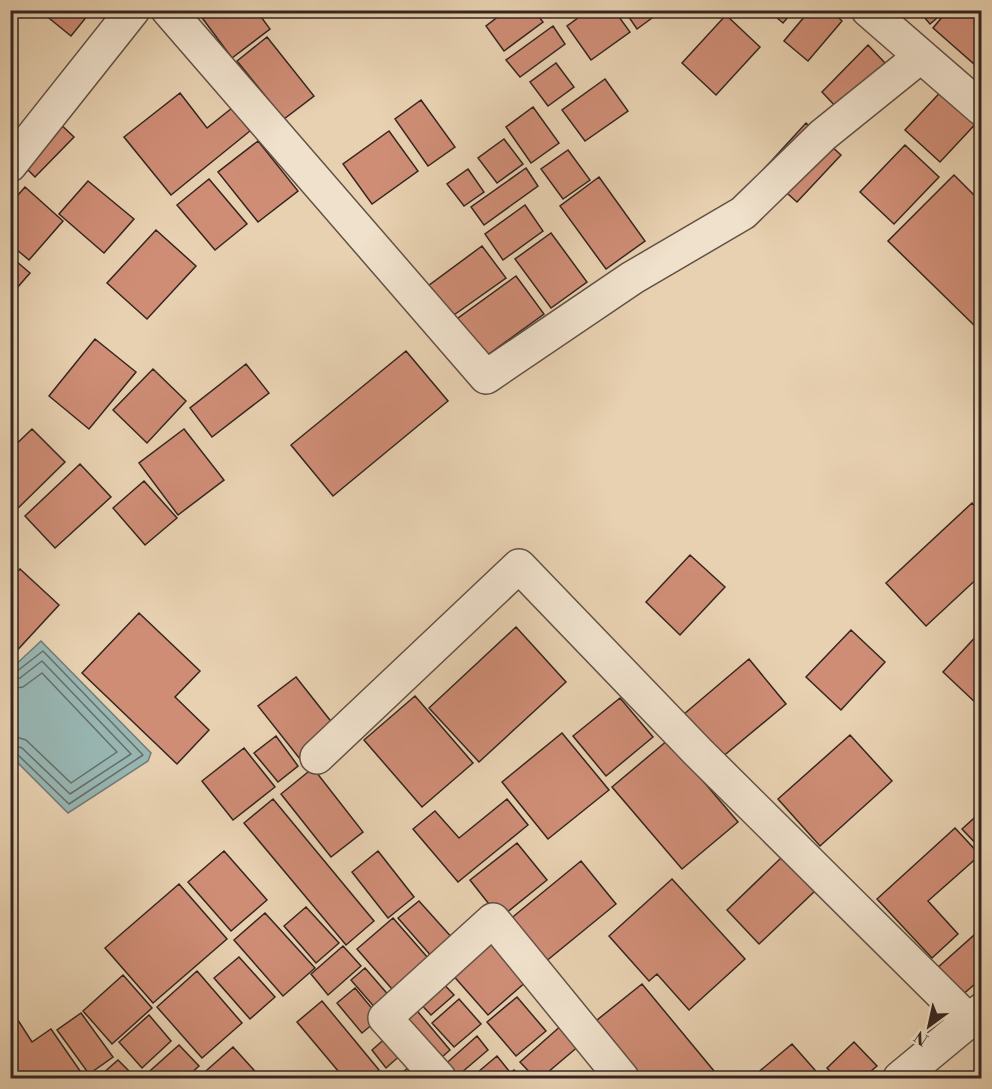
<svg xmlns="http://www.w3.org/2000/svg" width="992" height="1089" font-family="'Libre Bodoni',serif">
  <style>
    .water { fill: #98b6b2; stroke: #707c78; stroke-width: 1.5 }
    .lines { fill: none; stroke-linecap: round; stroke-linejoin: round }
    .shore { stroke: #666e6a; stroke-width: 1.5 }
    .building { fill: #cf8d76; stroke: #352621; stroke-width: 1.5 }
    .minor-casing { stroke: #625145; stroke-width: 36 }
    .minor { stroke: #f0e1cc; stroke-width: 33 }
  </style>
  <rect width="100%" height="100%" fill="#e8d1b1"/>
  <filter id="stains"><feTurbulence type="fractalNoise" baseFrequency=".00333" numOctaves="4"/><feColorMatrix values="0 0 0 0 .2 0 0 0 0 .09 0 0 0 0 .02 0 0 0 .5 -.17"/></filter>
  <radialGradient id="worn" r=".72"><stop offset=".6" stop-color="#630" stop-opacity="0"/><stop offset="1" stop-color="#630" stop-opacity=".3"/></radialGradient>
  <path class="water" d="M 41,641 L 151,753 L 148,761 L 68,813 L 11,756 L 11,669 Z"/>
  <g class="lines">
    <path class="shore" d="M 10,673 L 16,672 L 43,651 L 143,755 L 69,804 L 17,754 L 10,752
      M 10,680 L 20,678 L 42,661 L 131,754 L 70,794 L 22,748 L 10,744
      M 10,689 L 23,687 L 42,673 L 117,752 L 71,783 L 26,740 L 10,735"/>
  </g>
  <path class="building" d="M 39,10 L 92,10 L 71,36 Z
    M 206,10 L 256,10 L 270,29 L 232,58 L 200,15 Z
    M 507,10 L 534,10 L 543,22 L 504,51 L 486,26 Z
    M 589,10 L 614,10 L 630,32 L 591,60 L 567,26 Z
    M 624,10 L 663,10 L 637,29 Z
    M 768,10 L 794,10 L 783,23 Z
    M 810,10 L 831,10 L 842,21 L 808,61 L 784,41 Z
    M 918,10 L 942,10 L 944,12 L 930,24 Z
    M 948,10 L 971,10 L 982,19 L 982,71 L 933,28 Z
    M 726,15 L 760,47 L 716,95 L 682,63 Z
    M 553,26 L 565,44 L 520,77 L 506,60 Z
    M 267,37 L 314,96 L 284,119 L 237,61 Z
    M 868,45 L 885,63 L 838,109 L 822,92 Z
    M 556,63 L 574,87 L 548,106 L 530,82 Z
    M 605,79 L 628,111 L 585,141 L 562,110 Z
    M 949,83 L 982,117 L 940,162 L 905,130 Z
    M 180,93 L 207,128 L 232,108 L 250,131 L 171,195 L 124,137 Z
    M 421,100 L 455,147 L 428,166 L 395,119 Z
    M 533,107 L 559,143 L 531,163 L 506,127 Z
    M 56,120 L 74,137 L 35,177 L 18,160 Z
    M 806,123 L 841,155 L 797,202 L 762,171 Z
    M 389,131 L 418,171 L 372,204 L 343,164 Z
    M 504,139 L 523,164 L 497,183 L 478,158 Z
    M 258,141 L 298,191 L 258,222 L 218,172 Z
    M 905,145 L 939,177 L 894,224 L 860,192 Z
    M 568,150 L 590,180 L 563,199 L 541,169 Z
    M 526,168 L 538,186 L 484,225 L 471,207 Z
    M 468,169 L 484,192 L 464,206 L 447,184 Z
    M 954,175 L 982,203 L 982,324 L 977,328 L 888,241 Z
    M 599,177 L 645,241 L 606,269 L 560,206 Z
    M 209,179 L 247,224 L 215,250 L 177,205 Z
    M 88,181 L 134,219 L 104,253 L 59,214 Z
    M 25,187 L 63,221 L 29,260 L 10,244 L 10,204 Z
    M 525,205 L 543,231 L 503,260 L 485,234 Z
    M 156,230 L 196,266 L 147,319 L 107,283 Z
    M 551,233 L 587,282 L 551,308 L 515,259 Z
    M 482,246 L 506,278 L 451,317 L 428,286 Z
    M 10,256 L 30,273 L 10,296 Z
    M 516,276 L 544,314 L 482,359 L 454,321 Z
    M 95,339 L 136,372 L 89,429 L 49,396 Z
    M 406,351 L 448,401 L 333,496 L 291,445 Z
    M 246,364 L 269,393 L 212,437 L 190,408 Z
    M 153,369 L 186,401 L 147,443 L 113,410 Z
    M 32,429 L 65,462 L 11,515 L 10,450 Z
    M 184,429 L 224,480 L 178,515 L 139,463 Z
    M 80,464 L 111,497 L 55,548 L 25,516 Z
    M 144,481 L 177,518 L 145,545 L 113,508 Z
    M 972,503 L 982,514 L 982,574 L 926,626 L 886,583 Z
    M 690,555 L 725,587 L 680,635 L 646,602 Z
    M 20,569 L 59,605 L 10,658 L 10,579 Z
    M 139,613 L 200,671 L 175,697 L 209,730 L 177,764 L 82,673 Z
    M 516,627 L 566,682 L 479,762 L 429,708 Z
    M 851,630 L 885,662 L 841,710 L 806,677 Z
    M 982,630 L 982,699 L 977,704 L 943,672 Z
    M 749,659 L 786,704 L 721,758 L 684,714 Z
    M 296,677 L 337,729 L 300,759 L 258,706 Z
    M 415,696 L 473,763 L 422,807 L 364,740 Z
    M 620,698 L 653,737 L 606,776 L 573,736 Z
    M 562,733 L 609,790 L 548,839 L 502,782 Z
    M 850,735 L 892,781 L 820,846 L 778,799 Z
    M 276,736 L 298,766 L 278,782 L 254,753 Z
    M 668,740 L 738,822 L 682,869 L 612,787 Z
    M 244,748 L 275,787 L 233,820 L 202,781 Z
    M 313,768 L 363,832 L 331,857 L 281,794 Z
    M 273,799 L 374,921 L 346,945 L 244,823 Z
    M 507,799 L 528,825 L 458,882 L 413,829 L 435,811 L 459,838 Z
    M 982,811 L 982,850 L 962,829 Z
    M 955,828 L 980,855 L 928,901 L 958,934 L 932,958 L 877,899 Z
    M 517,843 L 547,880 L 500,918 L 470,880 Z
    M 224,851 L 267,900 L 231,931 L 188,882 Z
    M 378,851 L 414,897 L 388,918 L 352,872 Z
    M 782,857 L 815,891 L 759,944 L 727,910 Z
    M 581,861 L 616,904 L 539,967 L 503,925 Z
    M 672,879 L 745,959 L 689,1010 L 657,974 L 649,981 L 609,936 Z
    M 179,884 L 227,939 L 153,1003 L 105,948 Z
    M 419,901 L 454,940 L 433,958 L 398,918 Z
    M 306,907 L 339,943 L 316,963 L 284,926 Z
    M 265,913 L 315,968 L 283,996 L 234,940 Z
    M 393,918 L 435,966 L 399,997 L 357,949 Z
    M 982,928 L 982,978 L 961,996 L 936,969 Z
    M 491,939 L 527,981 L 488,1015 L 451,973 Z
    M 343,946 L 361,966 L 328,995 L 311,974 Z
    M 239,957 L 275,997 L 250,1019 L 214,978 Z
    M 365,968 L 391,998 L 377,1010 L 351,980 Z
    M 197,971 L 242,1023 L 202,1058 L 157,1007 Z
    M 123,975 L 152,1008 L 112,1044 L 83,1011 Z
    M 438,978 L 454,995 L 431,1015 L 415,998 Z
    M 642,984 L 714,1071 L 705,1078 L 629,1078 L 587,1028 Z
    M 355,988 L 380,1018 L 362,1033 L 337,1003 Z
    M 517,997 L 546,1031 L 516,1056 L 487,1022 Z
    M 459,999 L 481,1024 L 454,1047 L 432,1023 Z
    M 322,1001 L 379,1070 L 369,1078 L 344,1078 L 297,1022 Z
    M 413,1006 L 450,1050 L 433,1065 L 396,1021 Z
    M 81,1013 L 113,1057 L 89,1074 L 57,1030 Z
    M 14,1014 L 32,1042 L 51,1029 L 85,1078 L 13,1078 L 10,1075 L 10,1016 Z
    M 149,1015 L 171,1041 L 142,1068 L 119,1042 Z
    M 563,1024 L 580,1045 L 541,1078 L 535,1078 L 520,1062 Z
    M 389,1035 L 403,1053 L 386,1068 L 372,1050 Z
    M 477,1036 L 488,1050 L 455,1078 L 450,1078 L 441,1068 Z
    M 854,1042 L 877,1066 L 863,1078 L 837,1078 L 827,1068 Z
    M 792,1044 L 822,1078 L 757,1078 L 755,1075 Z
    M 179,1045 L 199,1066 L 186,1078 L 142,1078 Z
    M 233,1047 L 261,1078 L 198,1078 Z
    M 497,1056 L 509,1071 L 500,1078 L 471,1078 Z
    M 118,1060 L 136,1078 L 105,1078 L 101,1075 Z
    M 408,1068 L 417,1078 L 395,1078 Z
    M 514,1070 L 521,1078 L 504,1078 Z"/>
  <g class="lines">
    <g class="minor-casing">
      <path id="minor" d="M 168,10 L 486,377 L 632,278 L 743,213 L 823,135 L 921,56
        M 868,10 L 982,109
        M 10,165 L 133,10
        M 317,757 L 519,566 L 698,752 L 969,1021
        M 439,1078 L 385,1018 L 493,920 L 622,1078
        M 900,1078 L 982,1010"/>
    </g>
    <use href="#minor" class="minor"/>
  </g>
  <rect width="992" height="1089" fill="none" stroke="#e8d1b1" stroke-width="36"/>
  <rect x="12" y="12" width="968" height="1065" fill="none" stroke="#352621" stroke-width="3"/>
  <rect x="18" y="18" width="956" height="1053" fill="none" stroke="#352621" stroke-width="1.5"/>
  <g transform="translate(929 1026) rotate(213)" stroke="#f0e1cc" stroke-width="4.5" paint-order="stroke">
  <path d="M0-4.5L10 22L0 15L-10 22Z" fill="#352621"/>
  <text y="-9" font-size="16" font-weight="bold" text-anchor="middle" fill="#352621">N</text>
  </g>
  <rect width="100%" height="100%" filter="url(#stains)"/>
  <rect width="100%" height="100%" fill="url(#worn)"/>
</svg>
